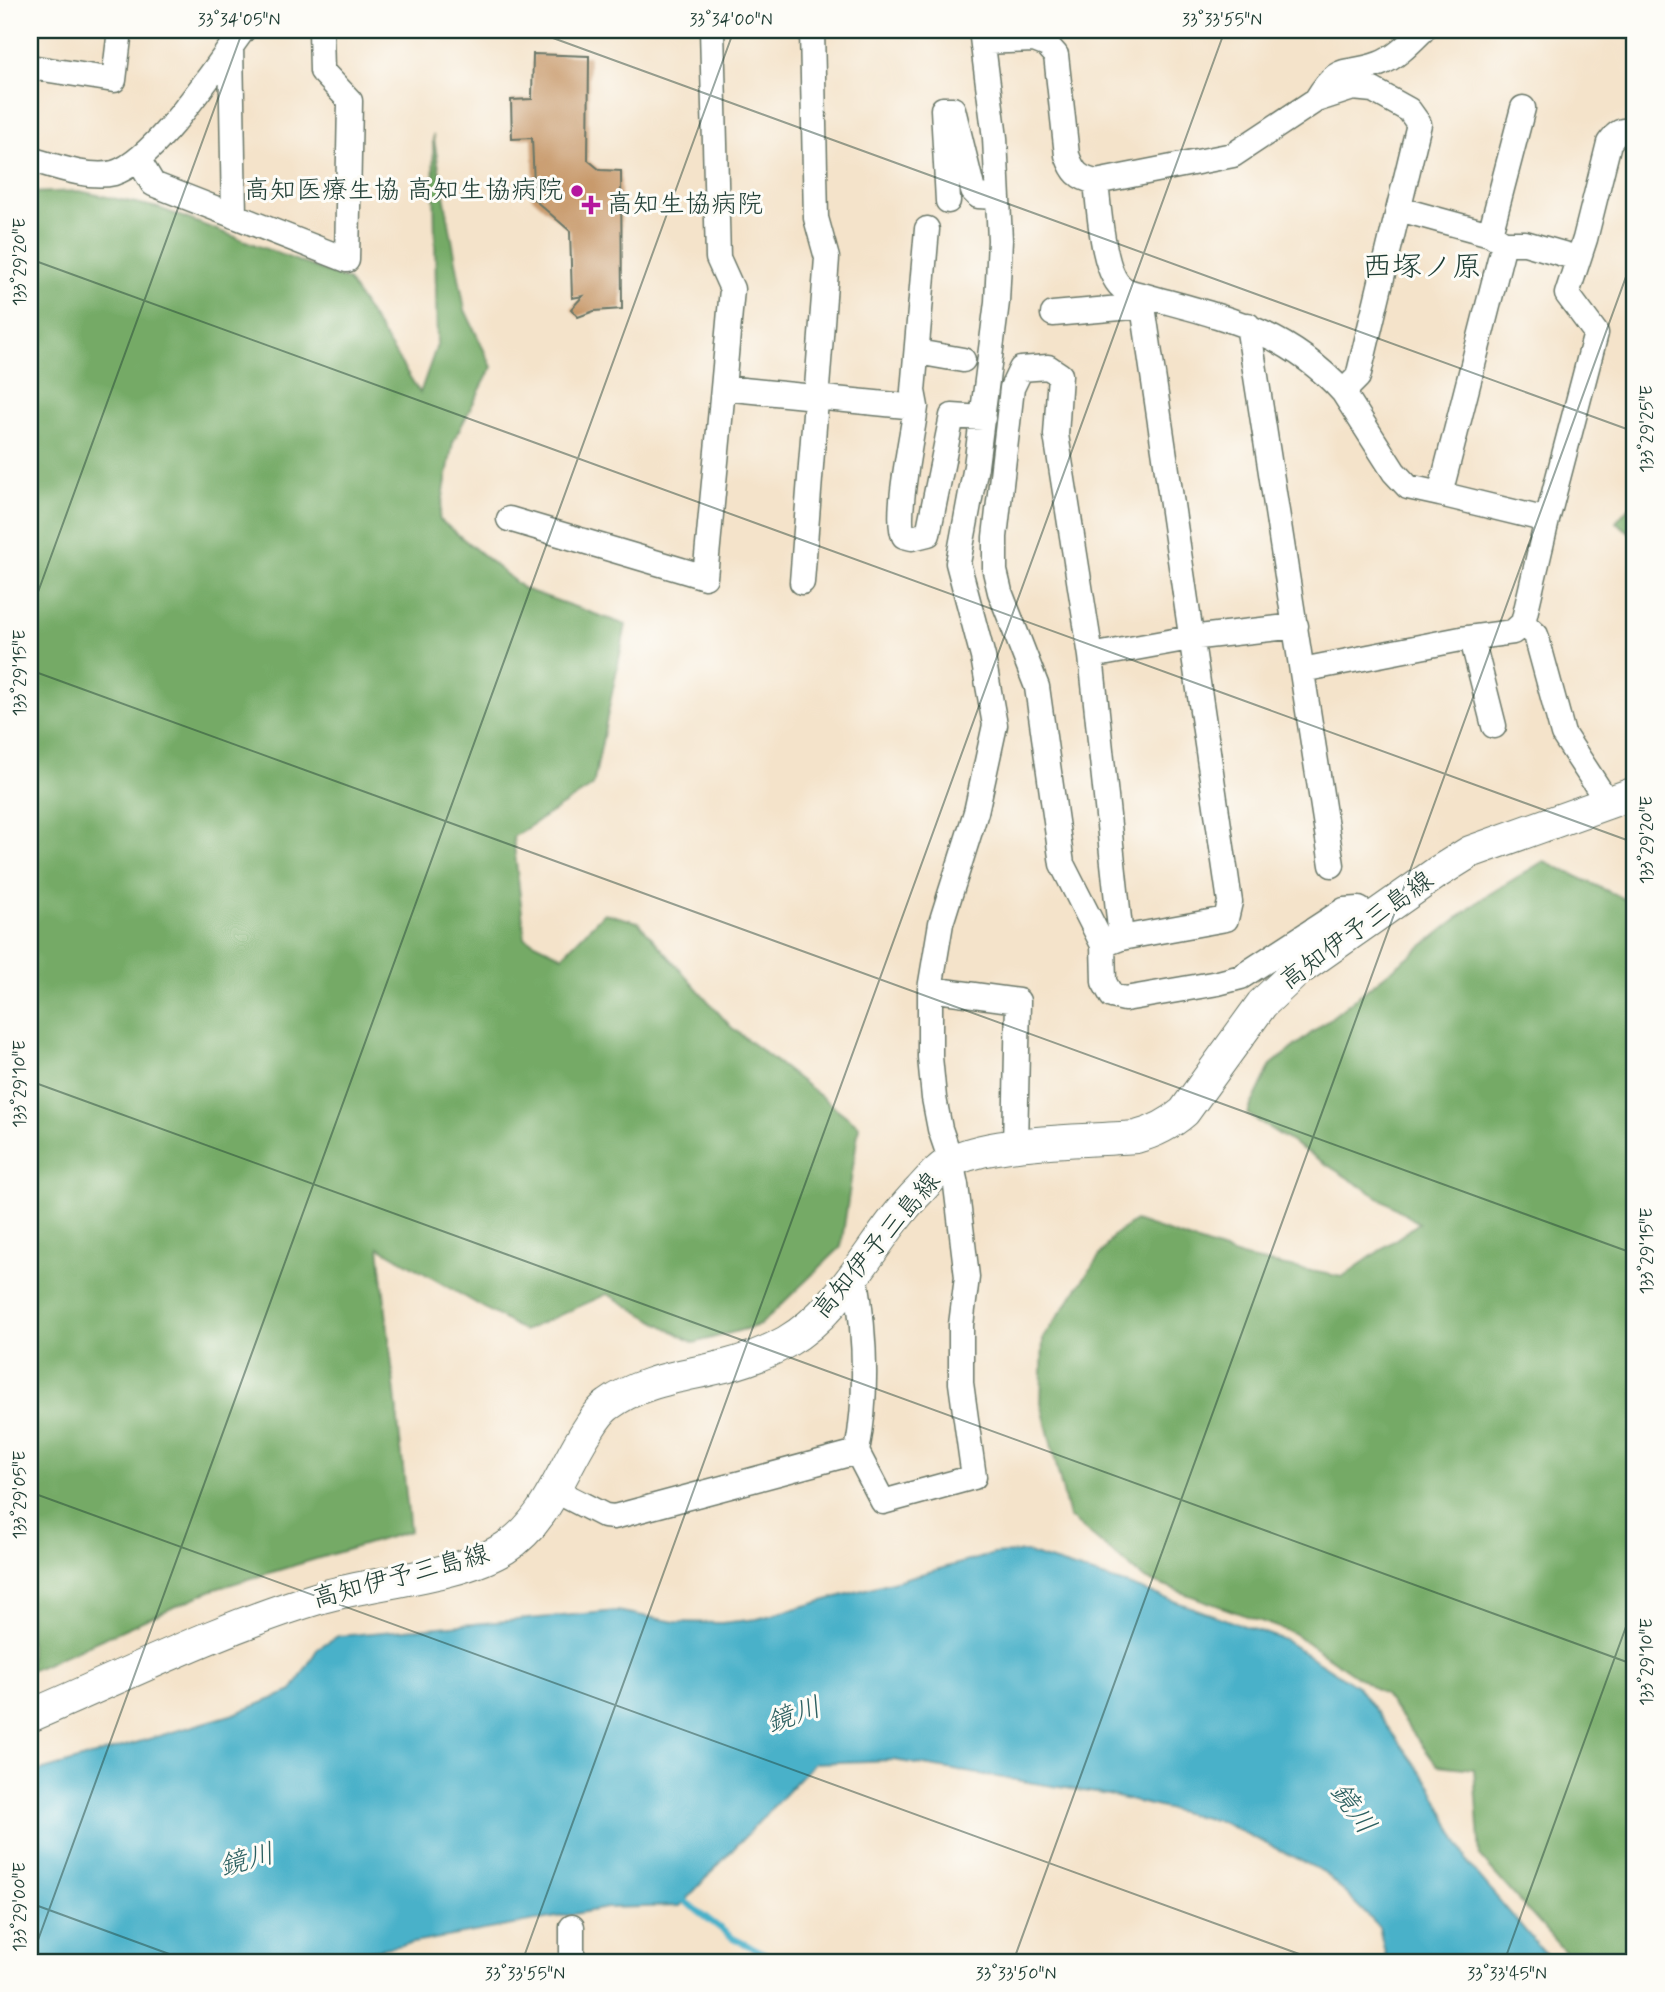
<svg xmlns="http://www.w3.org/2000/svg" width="1665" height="1992" font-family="Mynerve,'Klee One',sans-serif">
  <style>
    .forest { fill: #75aa66; stroke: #4a744d; stroke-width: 2 }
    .water { fill: #4ab1c9; stroke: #34777e; stroke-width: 2 }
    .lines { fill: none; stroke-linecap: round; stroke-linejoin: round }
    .stream { stroke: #4ab1c9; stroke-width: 6 }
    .building { fill: #c89a6c }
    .minor-casing { stroke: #6a7768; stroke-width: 27 }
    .major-casing { stroke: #6a7768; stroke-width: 34 }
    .minor { stroke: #fff; stroke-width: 24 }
    .major { stroke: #fff; stroke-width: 32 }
    .ticks { fill: none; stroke: #1f3d34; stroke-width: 2; stroke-opacity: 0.45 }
    .poi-dot { fill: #b5179e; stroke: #fdfcf7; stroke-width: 2.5 }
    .labels { text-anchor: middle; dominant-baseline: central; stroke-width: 6; stroke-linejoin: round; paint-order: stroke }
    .poi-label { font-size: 26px; fill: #1f3d34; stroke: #fdfcf7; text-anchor: end }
    .street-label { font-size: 26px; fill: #1f3d34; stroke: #fdfcf7 }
    .water-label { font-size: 28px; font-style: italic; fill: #2c6061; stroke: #fdfcf7 }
    .quarter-label { font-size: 30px; fill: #1f3d34; stroke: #fdfcf7 }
    .neatline { fill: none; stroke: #1f3d34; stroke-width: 2.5 }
    .ticks-label { font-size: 18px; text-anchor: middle; fill: #1f3d34 }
  </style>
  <rect width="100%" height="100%" fill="#fdfcf7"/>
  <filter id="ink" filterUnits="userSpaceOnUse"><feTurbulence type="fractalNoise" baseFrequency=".0143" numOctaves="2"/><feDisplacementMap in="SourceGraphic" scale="14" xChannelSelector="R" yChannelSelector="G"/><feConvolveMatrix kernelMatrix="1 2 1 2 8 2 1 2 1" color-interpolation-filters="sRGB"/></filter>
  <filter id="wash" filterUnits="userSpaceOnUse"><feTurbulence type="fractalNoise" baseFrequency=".00686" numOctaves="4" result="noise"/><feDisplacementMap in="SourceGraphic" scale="28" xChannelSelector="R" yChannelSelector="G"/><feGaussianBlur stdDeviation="1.57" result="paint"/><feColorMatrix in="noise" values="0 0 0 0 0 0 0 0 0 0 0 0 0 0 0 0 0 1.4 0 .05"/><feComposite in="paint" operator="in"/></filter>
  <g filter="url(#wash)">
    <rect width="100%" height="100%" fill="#f4e3ca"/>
    <path class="forest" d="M 433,135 L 465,310 L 492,367 L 453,442 L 439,519 L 524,589 L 626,625 L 593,786 L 513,837 L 525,938 L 562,956 L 604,913 L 638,922 L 731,1027 L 859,1126 L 841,1247 L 760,1325 L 694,1343 L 607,1294 L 524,1331 L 379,1247 L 410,1531 L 212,1590 L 30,1671 L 30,193 L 79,191 L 159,208 L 348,280 L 420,393 L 437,345 Z
      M 1635,500 L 1635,536 L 1616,522 Z
      M 1544,861 L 1635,904 L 1635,1962 L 1574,1962 L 1480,1857 L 1474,1769 L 1437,1765 L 1384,1695 L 1293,1633 L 1145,1579 L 1069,1517 L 1041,1403 L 1043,1338 L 1114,1235 L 1135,1221 L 1245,1258 L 1342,1277 L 1419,1223 L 1247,1114 L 1271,1065 L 1483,898 Z"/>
    <path class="water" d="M 1024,1552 L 1128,1585 L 1284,1640 L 1358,1687 L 1431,1786 L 1469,1865 L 1552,1962 L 1387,1962 L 1379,1927 L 1324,1872 L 1222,1822 L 1108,1795 L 893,1760 L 814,1763 L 680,1906 L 607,1908 L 352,1954 L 318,1962 L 30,1962 L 30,1774 L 234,1714 L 292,1691 L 318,1648 L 338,1636 L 617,1611 L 675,1622 L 721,1623 L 757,1619 L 994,1554 Z"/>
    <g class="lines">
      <path class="stream" d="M 678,1896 L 733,1938 L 782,1962"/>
    </g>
    <g id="blocks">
      <path class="building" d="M 533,54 L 589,56 L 588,160 L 600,170 L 621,171 L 622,309 L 594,311 L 578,317 L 571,309 L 583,296 L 572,298 L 570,231 L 531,197 L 534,185 L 532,138 L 512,139 L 511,100 L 532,99 Z"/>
    </g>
  </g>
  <g filter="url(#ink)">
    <use href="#blocks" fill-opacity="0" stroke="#6a7768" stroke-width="2"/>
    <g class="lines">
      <g class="minor-casing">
        <path id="minor" d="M 712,30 L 718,258 L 732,289 L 723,388
          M 983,42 L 1034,40 L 1047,45 L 1056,55 L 1067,155 C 1073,172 1078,178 1096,182 L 1233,155 L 1316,100 L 1353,88 L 1373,90 L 1409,110 L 1419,124 L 1358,377 L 1343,392 C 1285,329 1225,318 1146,296 L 1143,306 L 1230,902 L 1226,919 L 1121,938 L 1103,945
          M 231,45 L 234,216
          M 30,67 L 114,80 L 120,30
          M 1316,100 C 1340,61 1344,77 1379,64 C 1396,58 1411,42 1423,30
          M 30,159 C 54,166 89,179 114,173 C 155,161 217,65 243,30
          M 138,159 L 153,184 L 347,260 L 350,101 L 322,71 L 321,30
          M 1096,182 C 1099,206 1102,276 1124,289 C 1130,293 1139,294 1146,296
          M 948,201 L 943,109 L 953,109 L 973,191 L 978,196 L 998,197
          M 1399,209 L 1490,234 L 1504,243 L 1525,243 L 1577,258
          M 927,229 L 913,391 L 916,407 C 913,432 894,518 904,536 L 912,538 L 928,534 L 952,416 L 983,418
          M 1490,234 L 1523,108
          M 1504,243 L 1440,494 L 1547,520
          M 1053,314 L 1143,306
          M 1248,325 L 1332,865
          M 917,352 L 963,360
          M 1343,392 L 1394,472 L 1408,487 L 1440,494
          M 509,519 L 705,577 L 723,388 L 916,407
          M 802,582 L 827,258 L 816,218 L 812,30
          M 1523,623 L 1536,635 L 1563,734 L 1608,803
          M 1472,639 L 1494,726
          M 1091,656 L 1190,638 L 1296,626
          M 1302,670 L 1461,639 L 1513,632 L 1523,623 L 1547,520 L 1596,333 L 1567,294 L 1585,239 L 1609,143 C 1617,132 1622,128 1635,132
          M 1121,938 L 1091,656 L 1056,435 L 1060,375 L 1048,367 L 1021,369 L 1012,388 L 995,537 L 995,571 L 1000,592 L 1037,687 L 1062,864 L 1103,945 L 1104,982 L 1112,996 L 1125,999 L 1218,983 L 1241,977 L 1344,910 L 1359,909 L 1374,918
          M 930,989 L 1018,1001 L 1015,1147
          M 857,1452 L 883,1502 L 974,1477 L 961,1383 L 961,1325 L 967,1277 L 956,1185 L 951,1161 L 940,1129 L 934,1098 L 930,1057 L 930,989 L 941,923 L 976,812 L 995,725 L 983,657 L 958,563 L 976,466 L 997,302 L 1000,240 L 995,138 L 981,30
          M 554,1490 L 605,1516 L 614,1517 L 857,1452 C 868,1394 865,1331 855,1273
          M 572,1962 L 572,1927"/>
      </g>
      <g class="major-casing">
        <path id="major" d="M 30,1716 C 126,1675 221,1627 322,1597 C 376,1581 459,1577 505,1548 C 547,1521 561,1471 587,1431 C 593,1422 599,1411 608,1405 C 641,1380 686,1376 725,1366 C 745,1361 768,1352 786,1342 C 845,1308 873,1237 920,1190 C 930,1179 941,1166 954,1160 C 999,1140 1086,1141 1136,1137 C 1155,1132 1169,1125 1184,1112 L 1262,1004 L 1297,971 L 1438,872 L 1470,852 L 1635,793"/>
      </g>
      <use href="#minor" class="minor"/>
      <use href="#major" class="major"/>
    </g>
  </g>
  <path class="ticks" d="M 531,30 L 1635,432M 30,259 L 1635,843M 30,614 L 243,30M 30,670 L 1635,1254M 30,1081 L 1635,1665M 30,1492 L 1321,1962M 30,1903 L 191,1962M 30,1962 L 734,30M 522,1962 L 1225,30M 1013,1962 L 1635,252M 1504,1962 L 1635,1602"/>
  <g class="poi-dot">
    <circle cx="577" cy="191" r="7"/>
    <path d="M587.5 194.5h7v7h7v7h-7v7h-7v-7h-7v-7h7z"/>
  </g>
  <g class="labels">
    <g class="poi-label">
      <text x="563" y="191">高知医療生協 高知生協病院</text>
      <text x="607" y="205" text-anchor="start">高知生協病院</text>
    </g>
    <g class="street-label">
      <text transform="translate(1357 931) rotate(-36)">高知伊予三島線</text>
      <text transform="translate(877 1246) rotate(-50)">高知伊予三島線</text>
      <text transform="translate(401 1577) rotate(-15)">高知伊予三島線</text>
    </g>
    <g class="water-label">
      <text transform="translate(794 1716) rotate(-19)">鏡川</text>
      <text transform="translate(1352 1809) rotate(54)">鏡川</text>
      <text transform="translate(247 1861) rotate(-15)">鏡川</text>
    </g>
    <g class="quarter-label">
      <text x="1422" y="267">西塚ノ原</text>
    </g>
  </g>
  <rect width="1665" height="1992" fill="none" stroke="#fdfcf7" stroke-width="77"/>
  <rect x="38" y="38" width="1588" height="1916" class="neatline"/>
  <g class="ticks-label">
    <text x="239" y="25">33°34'05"N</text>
    <text x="731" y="25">33°34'00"N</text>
    <text x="1222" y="25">33°33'55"N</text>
    <text transform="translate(19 262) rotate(-90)" y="6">133°29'20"E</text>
    <text transform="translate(1646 429) rotate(-90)" y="6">133°29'25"E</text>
    <text transform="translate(19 673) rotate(-90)" y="6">133°29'15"E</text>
    <text transform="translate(1646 840) rotate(-90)" y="6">133°29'20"E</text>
    <text transform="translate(19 1084) rotate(-90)" y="6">133°29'10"E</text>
    <text transform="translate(1646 1251) rotate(-90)" y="6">133°29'15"E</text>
    <text transform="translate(19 1495) rotate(-90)" y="6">133°29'05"E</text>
    <text transform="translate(1646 1662) rotate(-90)" y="6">133°29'10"E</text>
    <text transform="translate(19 1907) rotate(-90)" y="6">133°29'00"E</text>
    <text x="525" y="1979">33°33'55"N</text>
    <text x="1016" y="1979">33°33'50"N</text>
    <text x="1507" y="1979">33°33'45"N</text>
  </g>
</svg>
